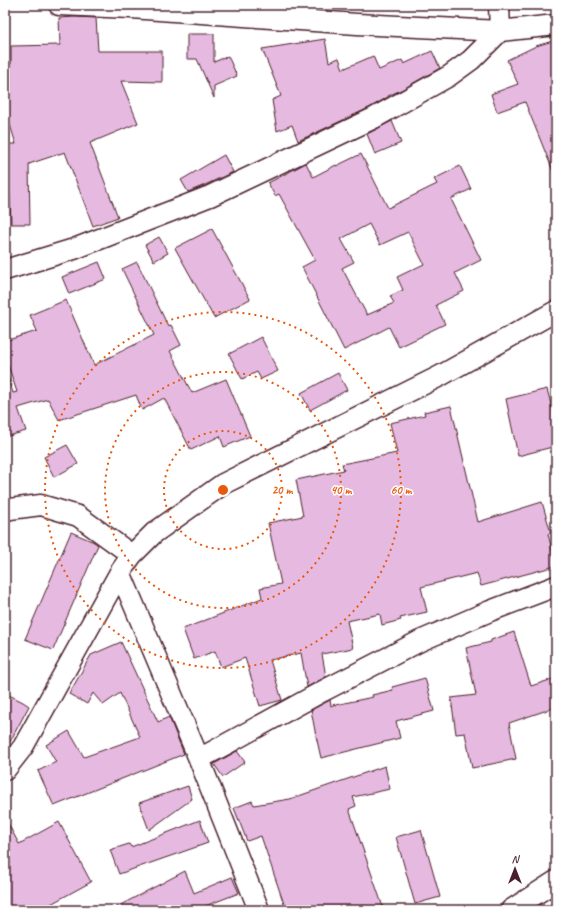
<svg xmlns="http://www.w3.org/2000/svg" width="561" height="915" font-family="Caveat,sans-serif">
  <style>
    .building { fill: #e6bae0; stroke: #4a1f2b; fill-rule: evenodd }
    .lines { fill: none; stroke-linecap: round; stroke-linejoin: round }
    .minor-casing { stroke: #4a1f2b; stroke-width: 23 }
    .minor { stroke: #fff; stroke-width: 20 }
    .ring { fill: none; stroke: #e8590c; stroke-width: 2; stroke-dasharray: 2 4 }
    .centre { fill: #e8590c; stroke: #fff; stroke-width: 2 }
    .ring-label { font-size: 12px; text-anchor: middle; font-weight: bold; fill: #e8590c; stroke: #fff; stroke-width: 3; stroke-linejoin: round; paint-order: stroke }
  </style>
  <rect width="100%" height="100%" fill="#fff"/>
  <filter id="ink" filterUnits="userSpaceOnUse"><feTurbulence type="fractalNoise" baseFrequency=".025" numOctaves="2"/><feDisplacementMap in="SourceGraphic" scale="8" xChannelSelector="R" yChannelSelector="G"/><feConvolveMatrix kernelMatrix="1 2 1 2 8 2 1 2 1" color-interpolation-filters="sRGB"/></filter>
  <g filter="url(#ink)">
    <path class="building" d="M 75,17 L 96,18 L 98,51 L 162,51 L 162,82 L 121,81 L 138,123 L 90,143 L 118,217 L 93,226 L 65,152 L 29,164 L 30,224 L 11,224 L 9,178 L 5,178 L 5,144 L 16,144 L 5,109 L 5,64 L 11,64 L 11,46 L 60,45 L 59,18 Z
      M 187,34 L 214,34 L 214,62 L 228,56 L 237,76 L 214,86 L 214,98 L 197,59 L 187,59 Z
      M 325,39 L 329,62 L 339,58 L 343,69 L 373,56 L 379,70 L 402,60 L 404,64 L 432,51 L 440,68 L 403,89 L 388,96 L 388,97 L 369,108 L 298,141 L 292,125 L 277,131 L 272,100 L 281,96 L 262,49 Z
      M 556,40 L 556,176 L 555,176 L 525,102 L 497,112 L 491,94 L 518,84 L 507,60 L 536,46 Z
      M 392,121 L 401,143 L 375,154 L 367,134 Z
      M 361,154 L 388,208 L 437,184 L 434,179 L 460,166 L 471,189 L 451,199 L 481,260 L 455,273 L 464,291 L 436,305 L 445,324 L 422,335 L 422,336 L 399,347 L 389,327 L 344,350 L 302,267 L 315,260 L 279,194 L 275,196 L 268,183 L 306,163 L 313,177 L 336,165 L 336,166 ZM 369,224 L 380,245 L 408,232 L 424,264 L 397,277 L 403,290 L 390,296 L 394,303 L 367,315 L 342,268 L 354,262 L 341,239 Z
      M 224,155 L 233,172 L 205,185 L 188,192 L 181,180 Z
      M 212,229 L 250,299 L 214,318 L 175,248 Z
      M 159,237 L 168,253 L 154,261 L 145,245 Z
      M 99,262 L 106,279 L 69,294 L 62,277 Z
      M 137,262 L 168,326 L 171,325 L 181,345 L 170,351 L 192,393 L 226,379 L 250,436 L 224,447 L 220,436 L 191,450 L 164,398 L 142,410 L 136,395 L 59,420 L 48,399 L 18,408 L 26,431 L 5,437 L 5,377 L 8,377 L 13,393 L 17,392 L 5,356 L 5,341 L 37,331 L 30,315 L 66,300 L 94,365 L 154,335 L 122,269 Z
      M 261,337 L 278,371 L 261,379 L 257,372 L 242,379 L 229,354 Z
      M 338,373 L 347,390 L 310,410 L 301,393 Z
      M 547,389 L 556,423 L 556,446 L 518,456 L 506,399 Z
      M 451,406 L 478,522 L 542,502 L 551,533 L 548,534 L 556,566 L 481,586 L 477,573 L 421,587 L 427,612 L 400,618 L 401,620 L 382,625 L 380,614 L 347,621 L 353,648 L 322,654 L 326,677 L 307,687 L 301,653 L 270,660 L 282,700 L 260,706 L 245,658 L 221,667 L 215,651 L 194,659 L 183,629 L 262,598 L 260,588 L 281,584 L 268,523 L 303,516 L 296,480 L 344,470 L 342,464 L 397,453 L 390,423 L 425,415 L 424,412 Z
      M 67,445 L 78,464 L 54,477 L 44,457 Z
      M 71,532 L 94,542 L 98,545 L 53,650 L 25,639 Z
      M 514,632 L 531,686 L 556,678 L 556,707 L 509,723 L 516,759 L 472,768 L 465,733 L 456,734 L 451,698 L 476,695 L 466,648 L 491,642 L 491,640 Z
      M 121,642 L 158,722 L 169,717 L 184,754 L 54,806 L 38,771 L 56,762 L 46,745 L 69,731 L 84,757 L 140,737 L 120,693 L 103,705 L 93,693 L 87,704 L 69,694 L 91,655 Z
      M 425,678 L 434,711 L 396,721 L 400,738 L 321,758 L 316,736 L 311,710 L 330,700 L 331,706 L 335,704 L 335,705 L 373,697 L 372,695 L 393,690 L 392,687 Z
      M 5,693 L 23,702 L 29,706 L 5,751 Z
      M 237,751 L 245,762 L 223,777 L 214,764 Z
      M 385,766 L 390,789 L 353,797 L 356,806 L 349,809 L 384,910 L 286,910 L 261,836 L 247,841 L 234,808 L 252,801 L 254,805 L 290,799 Z
      M 188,786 L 192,799 L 149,830 L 139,803 Z
      M 5,818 L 19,844 L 59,822 L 91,882 L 49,905 L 52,910 L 5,910 Z
      M 200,820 L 208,843 L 119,874 L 110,850 L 129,844 L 131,847 Z
      M 421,830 L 440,897 L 415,904 L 396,837 Z
      M 185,871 L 194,893 L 232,877 L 239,893 L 200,908 L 201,910 L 111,910 Z"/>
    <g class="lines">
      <g class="minor-casing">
        <path id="minor" d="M 59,5 L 131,8 L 357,24 L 500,31 L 556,25
          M 5,270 L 74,249 L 210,196 L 374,118 L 449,76 L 471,60 L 500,31 L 499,5
          M 5,511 L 10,509 L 41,505 L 78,516 L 132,555
          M 120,572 L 199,759 L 259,910
          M 199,759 L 323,691 L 420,641 L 490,611 L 556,586
          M 5,770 L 23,747 L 120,572 L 132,555 L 154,533 L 223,484 L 440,376 L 556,311
          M 511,910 L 556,881"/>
      </g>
      <use href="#minor" class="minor"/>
    </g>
  </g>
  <g class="ring">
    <circle cx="223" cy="490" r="59"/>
    <circle cx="223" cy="490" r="118"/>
    <circle cx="223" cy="490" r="178"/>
  </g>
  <circle cx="223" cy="490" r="6" class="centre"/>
  <g class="ring-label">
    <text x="282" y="494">20 m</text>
    <text x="341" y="494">40 m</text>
    <text x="401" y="494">60 m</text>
  </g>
  <rect width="561" height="915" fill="none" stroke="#fff" stroke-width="20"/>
  <rect x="10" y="10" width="541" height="895" fill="none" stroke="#4a1f2b" stroke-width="1.5" filter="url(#ink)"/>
  <g transform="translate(515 869)" stroke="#ffffff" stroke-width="3" paint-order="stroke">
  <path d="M0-3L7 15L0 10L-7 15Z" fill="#4a1f2b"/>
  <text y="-6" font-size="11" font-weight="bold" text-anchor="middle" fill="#4a1f2b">N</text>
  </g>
</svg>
